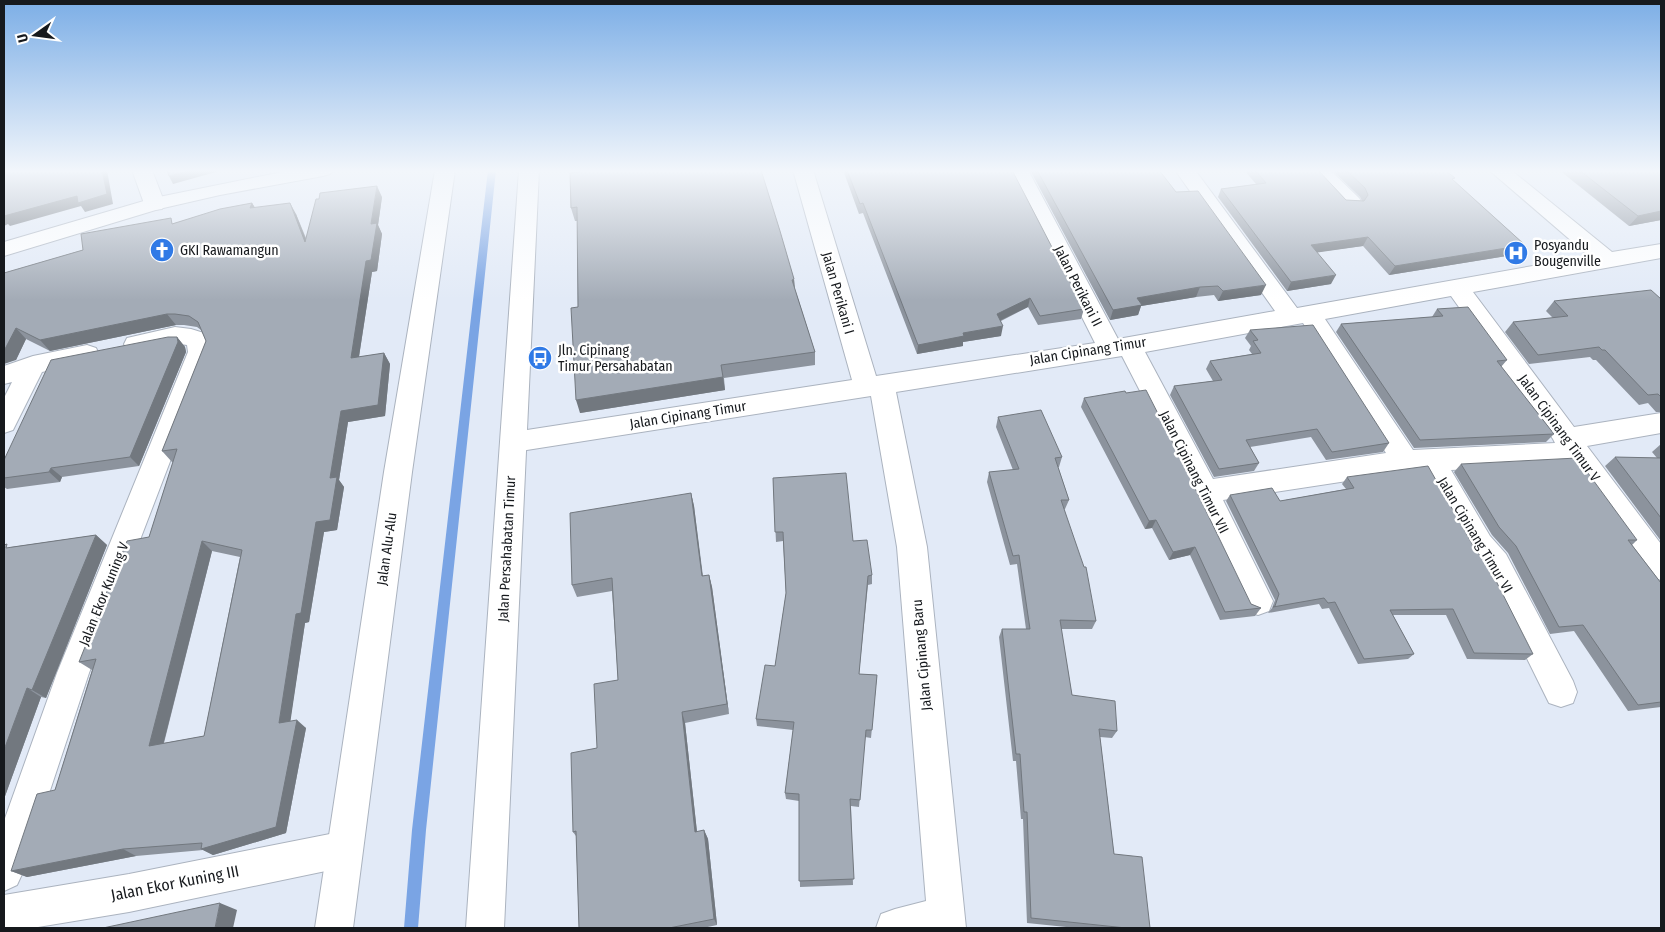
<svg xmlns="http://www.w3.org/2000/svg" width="1665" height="932" font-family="'Fira Sans Condensed',sans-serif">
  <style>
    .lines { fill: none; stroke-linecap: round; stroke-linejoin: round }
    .stream { fill: #7aa4e4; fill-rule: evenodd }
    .street-casing { stroke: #abb3bf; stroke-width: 2 }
    .secondary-casing { stroke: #abb3bf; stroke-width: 2 }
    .street { fill: #fff; fill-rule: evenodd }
    .secondary { fill: #fff; fill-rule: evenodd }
    .wall { fill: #8c939d; fill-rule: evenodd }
    .shaded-wall { fill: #72787f }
    .building { fill: #a3abb6; stroke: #72787f; fill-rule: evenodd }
    .labels { text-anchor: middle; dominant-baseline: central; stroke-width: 5; stroke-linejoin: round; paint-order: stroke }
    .poi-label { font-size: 14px; fill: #16191d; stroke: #fff; text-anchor: start }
    .street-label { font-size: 14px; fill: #16191d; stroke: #fff }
    .near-street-label { font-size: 16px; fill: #16191d; stroke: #fff }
  </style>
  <rect width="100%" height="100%" fill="#e2eaf7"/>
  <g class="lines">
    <path class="stream" d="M 488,170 L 496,170 L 426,830 L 418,928 L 404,928 L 412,830 Z"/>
    <g class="street-casing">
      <path id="street" d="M 132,170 L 152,170 L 165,204 L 162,209 L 154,210 L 146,209 Z
        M 793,170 L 813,170 L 876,376 L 1095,343 L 1008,170 L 1028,170 L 1118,339 L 1275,311 L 1175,170 L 1195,170 L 1297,308 L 1589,256 L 1489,170 L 1511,170 L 1612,252 L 1661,244 L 1661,258 L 1473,292 L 1574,427 L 1661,413 L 1661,433 L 1587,446 L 1661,544 L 1661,580 L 1650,576 L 1570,464 L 1451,470 L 1490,536 L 1506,554 L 1573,681 L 1577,692 L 1573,703 L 1561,707 L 1549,703 L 1484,572 L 1470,554 L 1423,471 L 1406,472 L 1223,500 L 1273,601 L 1269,611 L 1258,615 L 1247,611 L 1174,457 L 1122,356 L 896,392 L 927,547 L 966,928 L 876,928 L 881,914 L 895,909 L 926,901 L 897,547 L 871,396 L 514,452 L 504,449 L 501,442 L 504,435 L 514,432 L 852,380 ZM 1451,296 L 1553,439 L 1555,443 L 1413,450 L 1325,319 ZM 1303,323 L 1386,453 L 1213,479 L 1145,352 Z
        M 1309,170 L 1330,170 L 1359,198 L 1362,203 L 1359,208 L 1351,209 L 1343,208 Z
        M 175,327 L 191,329 L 207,334 L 210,340 L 212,352 L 89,673 L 23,872 L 17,885 L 4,891 L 4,821 L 57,673 L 188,352 L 187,345 C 166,342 146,356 127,350 L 124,344 L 127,338 Z
        M 87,345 L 96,348 L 99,354 L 96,360 L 42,372 L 13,430 L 4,433 L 4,398 L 12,382 L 4,384 L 4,366 L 33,356 Z
        M 345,831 L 358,836 L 363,849 L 358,862 L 345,867 L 129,912 L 32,928 L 4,928 L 4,895 L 129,874 Z"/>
    </g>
    <g class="secondary-casing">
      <path id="secondary" d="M 292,170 L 333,170 L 330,174 L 323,176 L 220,195 L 159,209 L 4,256 L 4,242 L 154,198 Z
        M 435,170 L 455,170 L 412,472 L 353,928 L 315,928 L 384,472 Z
        M 519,170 L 539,170 L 504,928 L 466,928 Z"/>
    </g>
    <use href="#street" class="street"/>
    <use href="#secondary" class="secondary"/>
  </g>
  <path class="wall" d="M 843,170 L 1012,170 L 1084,309 L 1081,319 L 1038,325 L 1028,307 L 1001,321 L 1001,336 L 963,342 L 963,346 L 917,354 L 863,213 L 859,214 Z
    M 1030,170 L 1159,170 L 1176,192 L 1261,295 L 1218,301 L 1214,295 L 1196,297 L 1141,306 L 1138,315 L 1110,320 Z
    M 1244,170 L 1318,170 L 1346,200 L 1362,201 L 1360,197 L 1332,170 L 1445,170 L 1453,180 L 1525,245 L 1519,254 L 1389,275 L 1363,246 L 1317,252 L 1331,284 L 1287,291 L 1218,197 L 1221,189 L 1256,184 Z
    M 1559,170 L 1661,170 L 1661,220 L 1629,226 Z
    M 570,173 L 794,279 L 795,289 L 815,352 L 815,365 L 724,378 L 725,390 L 580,413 L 577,221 L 575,221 L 571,208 Z
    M 382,197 L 378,225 L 382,234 L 377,271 L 372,272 L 359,357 L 384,353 L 390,364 L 385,416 L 348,422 L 339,480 L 344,487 L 337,530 L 324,532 L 309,622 L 305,623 L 290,721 L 306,728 L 286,833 L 213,855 L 203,850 L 136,856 L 27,877 L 11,871 L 55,790 L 92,670 L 79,662 L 149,537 L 173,462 L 172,462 L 162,451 L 206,341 L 201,330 L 197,327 L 184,325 L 176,325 L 50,351 L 26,339 L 16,360 L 4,273 L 175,223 L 252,203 L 255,208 L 296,214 L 306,238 ZM 212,551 L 240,557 L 204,736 L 164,743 Z
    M 1661,299 L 1661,412 L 1656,412 L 1648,403 L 1639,405 L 1596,360 L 1593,360 L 1590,357 L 1529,364 L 1505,332 L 1513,322 L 1553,318 L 1546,311 L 1554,301 Z
    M 1437,309 L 1507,360 L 1501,367 L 1554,434 L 1546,442 L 1414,448 L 1336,332 L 1341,324 L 1432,317 Z
    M 1250,330 L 1389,443 L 1383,452 L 1326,460 L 1311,437 L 1250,447 L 1259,463 L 1254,471 L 1214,477 L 1170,395 L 1174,386 L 1213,381 L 1206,369 L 1210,361 L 1252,354 L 1249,350 L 1251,346 L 1245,338 Z
    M 177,337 L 185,347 L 186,352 L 139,466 L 62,477 L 60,482 L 7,489 L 4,487 L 4,460 Z
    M 1084,398 L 1251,604 L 1261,608 L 1255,616 L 1220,620 L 1190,555 L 1169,560 L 1152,528 L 1145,529 L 1081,407 Z
    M 998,417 L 1062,457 L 1059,467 L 1058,467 L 1069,500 L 1065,509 L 1064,509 L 1096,621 L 1092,629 L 1061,629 L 1072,695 L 1117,731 L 1112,738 L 1100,737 L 1114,854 L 1150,928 L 1076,928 L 1027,923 L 1023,819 L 1021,819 L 1016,761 L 1013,761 L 999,637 L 1002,629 L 1026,629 L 1017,564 L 1010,565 L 987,482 L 989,472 L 1013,470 L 996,427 Z
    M 1661,444 L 1661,541 L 1605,466 L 1615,457 L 1657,458 L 1652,452 Z
    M 1461,464 L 1637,540 L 1632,545 L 1661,583 L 1661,707 L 1628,711 L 1574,631 L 1550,634 L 1508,553 L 1492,535 L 1454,472 Z
    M 1347,477 L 1533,654 L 1525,660 L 1467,659 L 1446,615 L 1393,615 L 1414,654 L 1408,659 L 1358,664 L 1329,608 L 1322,609 L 1319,604 L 1268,613 L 1272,608 L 1275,600 L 1226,501 L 1230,495 L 1280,501 L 1346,489 L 1342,484 Z
    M 773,478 L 853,541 L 872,575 L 872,584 L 868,585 L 859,674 L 877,675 L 871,738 L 865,737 L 859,807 L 851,806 L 853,885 L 800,887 L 799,801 L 786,799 L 785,793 L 793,730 L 757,726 L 756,719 L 775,666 L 786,593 L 783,541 L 776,542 Z
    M 691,493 L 694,506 L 703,576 L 709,575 L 712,587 L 729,714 L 685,723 L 697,832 L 704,830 L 708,839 L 717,925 L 703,928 L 579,928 L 576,836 L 573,832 L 618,680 L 612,591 L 577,597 L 572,585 Z
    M 96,535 L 107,545 L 46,698 L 41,697 L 4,799 L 11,547 Z"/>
  <path class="shaded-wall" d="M 102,170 L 107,170 L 113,204 L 85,212 L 81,206 L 10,226 L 8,224 L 4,226 L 4,216 Z
    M 193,170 L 223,170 L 173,184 L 169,176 Z
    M 377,186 L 382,197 L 378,225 L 382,234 L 377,271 L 372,272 L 357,369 L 351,358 Z
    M 252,203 L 259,214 L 250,208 Z
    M 290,203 L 296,214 L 311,253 L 305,242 Z
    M 1661,211 L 1661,220 L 1629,226 L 1638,216 Z
    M 1368,237 L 1363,246 L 1307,254 L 1311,245 Z
    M 1525,245 L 1519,254 L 1389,275 L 1395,266 Z
    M 1336,275 L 1331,284 L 1287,291 L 1291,282 Z
    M 794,279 L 795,293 L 792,280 Z
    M 1266,285 L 1261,295 L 1218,301 L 1223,291 Z
    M 1200,287 L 1196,297 L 1141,306 L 1138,315 L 1110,320 L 1113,310 L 1137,298 Z
    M 1030,298 L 1028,307 L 995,323 L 997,314 Z
    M 167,314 L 176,325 L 50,351 L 40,340 Z
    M 1003,326 L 1001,336 L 963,342 L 963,346 L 917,354 L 918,345 L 963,333 Z
    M 16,328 L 26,339 L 16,360 L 4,364 L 4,350 Z
    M 177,337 L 185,347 L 186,352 L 139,466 L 130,457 Z
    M 384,353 L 390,364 L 385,416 L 348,422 L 339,480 L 344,487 L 337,530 L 324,532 L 309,622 L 305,623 L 289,731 L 279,723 L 296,614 L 316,522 L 330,478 L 341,411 Z
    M 723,377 L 725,390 L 580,413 L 576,400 Z
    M 51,468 L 62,477 L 60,482 L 49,472 Z
    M 691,493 L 694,506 L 704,588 L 702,576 Z
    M 1156,520 L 1152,528 L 1145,529 L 1149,521 Z
    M 96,535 L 107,545 L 46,698 L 32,690 Z
    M 202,541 L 212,551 L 161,753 L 149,746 Z
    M 1195,547 L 1190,555 L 1169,560 L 1173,552 Z
    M 709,575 L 712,587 L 729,714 L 727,704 Z
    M 27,688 L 41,697 L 4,799 L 4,750 Z
    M 682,712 L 685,723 L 698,841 L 695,832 Z
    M 297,720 L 306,728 L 286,833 L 213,855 L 201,849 Z
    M 704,830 L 708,839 L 717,925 L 714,919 Z
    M 123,849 L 136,856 L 27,877 L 11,871 Z
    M 220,903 L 237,910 L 233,928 L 215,928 Z"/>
  <path class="building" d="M 4,170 L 102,170 L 107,194 L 78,203 L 77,196 L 4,216 Z
    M 167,170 L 193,170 L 169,176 Z
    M 580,170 L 761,170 L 780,231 L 794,279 L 792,280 L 815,352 L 721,365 L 723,377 L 576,400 L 571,308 L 578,307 L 577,207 L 571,208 L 570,173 L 580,172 Z
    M 847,170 L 1012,170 L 1084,309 L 1040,316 L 1030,298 L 997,314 L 1003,326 L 963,333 L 964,336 L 918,345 L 863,203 L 860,204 Z
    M 1037,170 L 1159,170 L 1176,192 L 1198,191 L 1266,285 L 1223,291 L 1218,286 L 1200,287 L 1137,298 L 1142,305 L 1113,310 Z
    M 1255,170 L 1318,170 L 1346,200 L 1364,201 L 1368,195 L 1365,188 L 1346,170 L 1445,170 L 1455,178 L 1452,179 L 1525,245 L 1395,266 L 1368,237 L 1311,245 L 1336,275 L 1291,282 L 1221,189 L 1266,183 Z
    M 1579,170 L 1661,170 L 1661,211 L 1638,216 Z
    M 377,186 L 371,224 L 377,223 L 371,260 L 366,261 L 351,358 L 384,353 L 378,405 L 341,411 L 330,478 L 337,477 L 330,520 L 316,522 L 301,613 L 296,614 L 279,723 L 297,720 L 276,827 L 201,849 L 202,843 L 123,849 L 11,871 L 37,794 L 55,790 L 96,659 L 79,662 L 127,541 L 149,537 L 177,449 L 162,451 L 206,341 L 198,322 L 189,316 L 175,314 L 167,314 L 40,340 L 16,328 L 5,349 L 4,350 L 4,273 L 83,250 L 81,234 L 171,218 L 172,224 L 220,209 L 252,203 L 250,208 L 290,203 L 305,242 L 316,199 L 319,199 L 320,193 ZM 202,541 L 242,550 L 204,736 L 149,746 Z
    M 1651,290 L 1661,299 L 1661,397 L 1658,394 L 1648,395 L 1605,350 L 1602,350 L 1599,347 L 1538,355 L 1513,322 L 1568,316 L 1554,301 Z
    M 1468,307 L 1507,360 L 1497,361 L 1554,434 L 1420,440 L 1341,324 L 1443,316 L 1437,309 Z
    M 1313,325 L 1389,443 L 1332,452 L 1317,429 L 1246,440 L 1259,463 L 1219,469 L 1174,386 L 1222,380 L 1210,361 L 1261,353 L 1253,341 L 1258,340 L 1250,330 Z
    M 168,337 L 177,337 L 178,342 L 130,457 L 51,468 L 49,472 L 4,478 L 4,460 L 51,360 Z
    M 1146,390 L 1176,449 L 1251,604 L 1261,608 L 1225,612 L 1195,547 L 1173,552 L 1156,520 L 1149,521 L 1084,398 L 1125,391 L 1126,393 Z
    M 1041,410 L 1062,457 L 1055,458 L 1069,500 L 1061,500 L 1084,567 L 1086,567 L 1096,621 L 1060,620 L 1072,695 L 1115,701 L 1117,731 L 1099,729 L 1114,854 L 1142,857 L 1150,928 L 1126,928 L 1031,918 L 1027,812 L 1024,812 L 1020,754 L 1016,754 L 1002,629 L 1030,629 L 1019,555 L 1013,556 L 989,472 L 1019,469 L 998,417 Z
    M 1615,457 L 1661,458 L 1661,518 Z
    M 1577,458 L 1637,540 L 1628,540 L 1661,583 L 1661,702 L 1638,705 L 1583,625 L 1559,627 L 1516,546 L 1499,527 L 1461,464 Z
    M 1428,466 L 1475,549 L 1489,567 L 1533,654 L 1474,653 L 1453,609 L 1390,610 L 1414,654 L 1364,659 L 1335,602 L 1328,603 L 1324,598 L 1273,607 L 1275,606 L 1279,594 L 1230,495 L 1272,488 L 1280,501 L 1354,488 L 1347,477 Z
    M 846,473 L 853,541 L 867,540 L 872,575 L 868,576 L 859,674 L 877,675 L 872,730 L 866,730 L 860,800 L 850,799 L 854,879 L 799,881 L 799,794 L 785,793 L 794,722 L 756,719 L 765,665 L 775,666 L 786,593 L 783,532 L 775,532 L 773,478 Z
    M 691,493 L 702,576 L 709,575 L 727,704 L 682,712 L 695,832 L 704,830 L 714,919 L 669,928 L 579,928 L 576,831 L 573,832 L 571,753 L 597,748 L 594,684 L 618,680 L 612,578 L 572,585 L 570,513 Z
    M 96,535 L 32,690 L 27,688 L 4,750 L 4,545 L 7,544 L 6,548 Z
    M 220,903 L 215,928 L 103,928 Z"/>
  <linearGradient id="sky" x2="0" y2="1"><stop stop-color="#7caee6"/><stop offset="0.57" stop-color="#f2f6fb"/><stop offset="1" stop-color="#f2f6fb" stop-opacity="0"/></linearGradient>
  <rect width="1665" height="300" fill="url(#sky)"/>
  <defs>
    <g id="church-disc" transform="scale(1.25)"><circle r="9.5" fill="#307ae6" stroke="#fff"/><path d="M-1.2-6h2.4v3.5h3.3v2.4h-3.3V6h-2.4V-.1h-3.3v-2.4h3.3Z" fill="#fff"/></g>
    <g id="hospital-disc" transform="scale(1.25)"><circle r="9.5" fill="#307ae6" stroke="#fff"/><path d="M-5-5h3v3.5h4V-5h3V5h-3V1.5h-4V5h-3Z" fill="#fff"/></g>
    <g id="bus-disc" transform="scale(1.25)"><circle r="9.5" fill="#307ae6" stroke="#fff"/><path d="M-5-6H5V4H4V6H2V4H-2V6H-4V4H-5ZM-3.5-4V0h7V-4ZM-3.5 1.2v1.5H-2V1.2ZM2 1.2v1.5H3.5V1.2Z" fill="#fff"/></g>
  </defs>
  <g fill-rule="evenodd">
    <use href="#church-disc" x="162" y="250"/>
    <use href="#hospital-disc" x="1516" y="253"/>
    <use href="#bus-disc" x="540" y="358"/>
  </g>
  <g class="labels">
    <g class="poi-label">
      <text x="1534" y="245">Posyandu<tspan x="1534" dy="16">Bougenville</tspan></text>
      <text x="180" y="250">GKI Rawamangun</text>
      <text x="558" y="350">Jln. Cipinang<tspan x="558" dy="16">Timur Persahabatan</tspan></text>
    </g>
    <g class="street-label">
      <text transform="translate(1078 286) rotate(63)">Jalan Perikani II</text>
      <text transform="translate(838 293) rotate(74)">Jalan Perikani I</text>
      <text transform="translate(1088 351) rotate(-9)">Jalan Cipinang Timur</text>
      <text transform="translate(688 415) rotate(-9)">Jalan Cipinang Timur</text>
      <text transform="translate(1559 428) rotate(54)">Jalan Cipinang Timur V</text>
      <text transform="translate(1194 472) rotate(63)">Jalan Cipinang Timur VII</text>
      <text transform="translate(1475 535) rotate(59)">Jalan Cipinang Timur VI</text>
      <text transform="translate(387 549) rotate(-82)">Jalan Alu-Alu</text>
      <text transform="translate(507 549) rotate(-87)">Jalan Persahabatan Timur</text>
      <text transform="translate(104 594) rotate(-68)">Jalan Ekor Kuning V</text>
      <text transform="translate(922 655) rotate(-95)">Jalan Cipinang Baru</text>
    </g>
    <g class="near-street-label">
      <text transform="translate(175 883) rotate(-11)">Jalan Ekor Kuning III</text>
    </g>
  </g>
  <rect width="1665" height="932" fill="none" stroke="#16191d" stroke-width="10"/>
  <g transform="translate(35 35) rotate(256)" stroke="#ffffff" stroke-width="4" paint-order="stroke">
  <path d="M0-4L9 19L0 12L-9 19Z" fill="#16191d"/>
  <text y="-8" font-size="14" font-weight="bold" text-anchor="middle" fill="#16191d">U</text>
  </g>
</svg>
